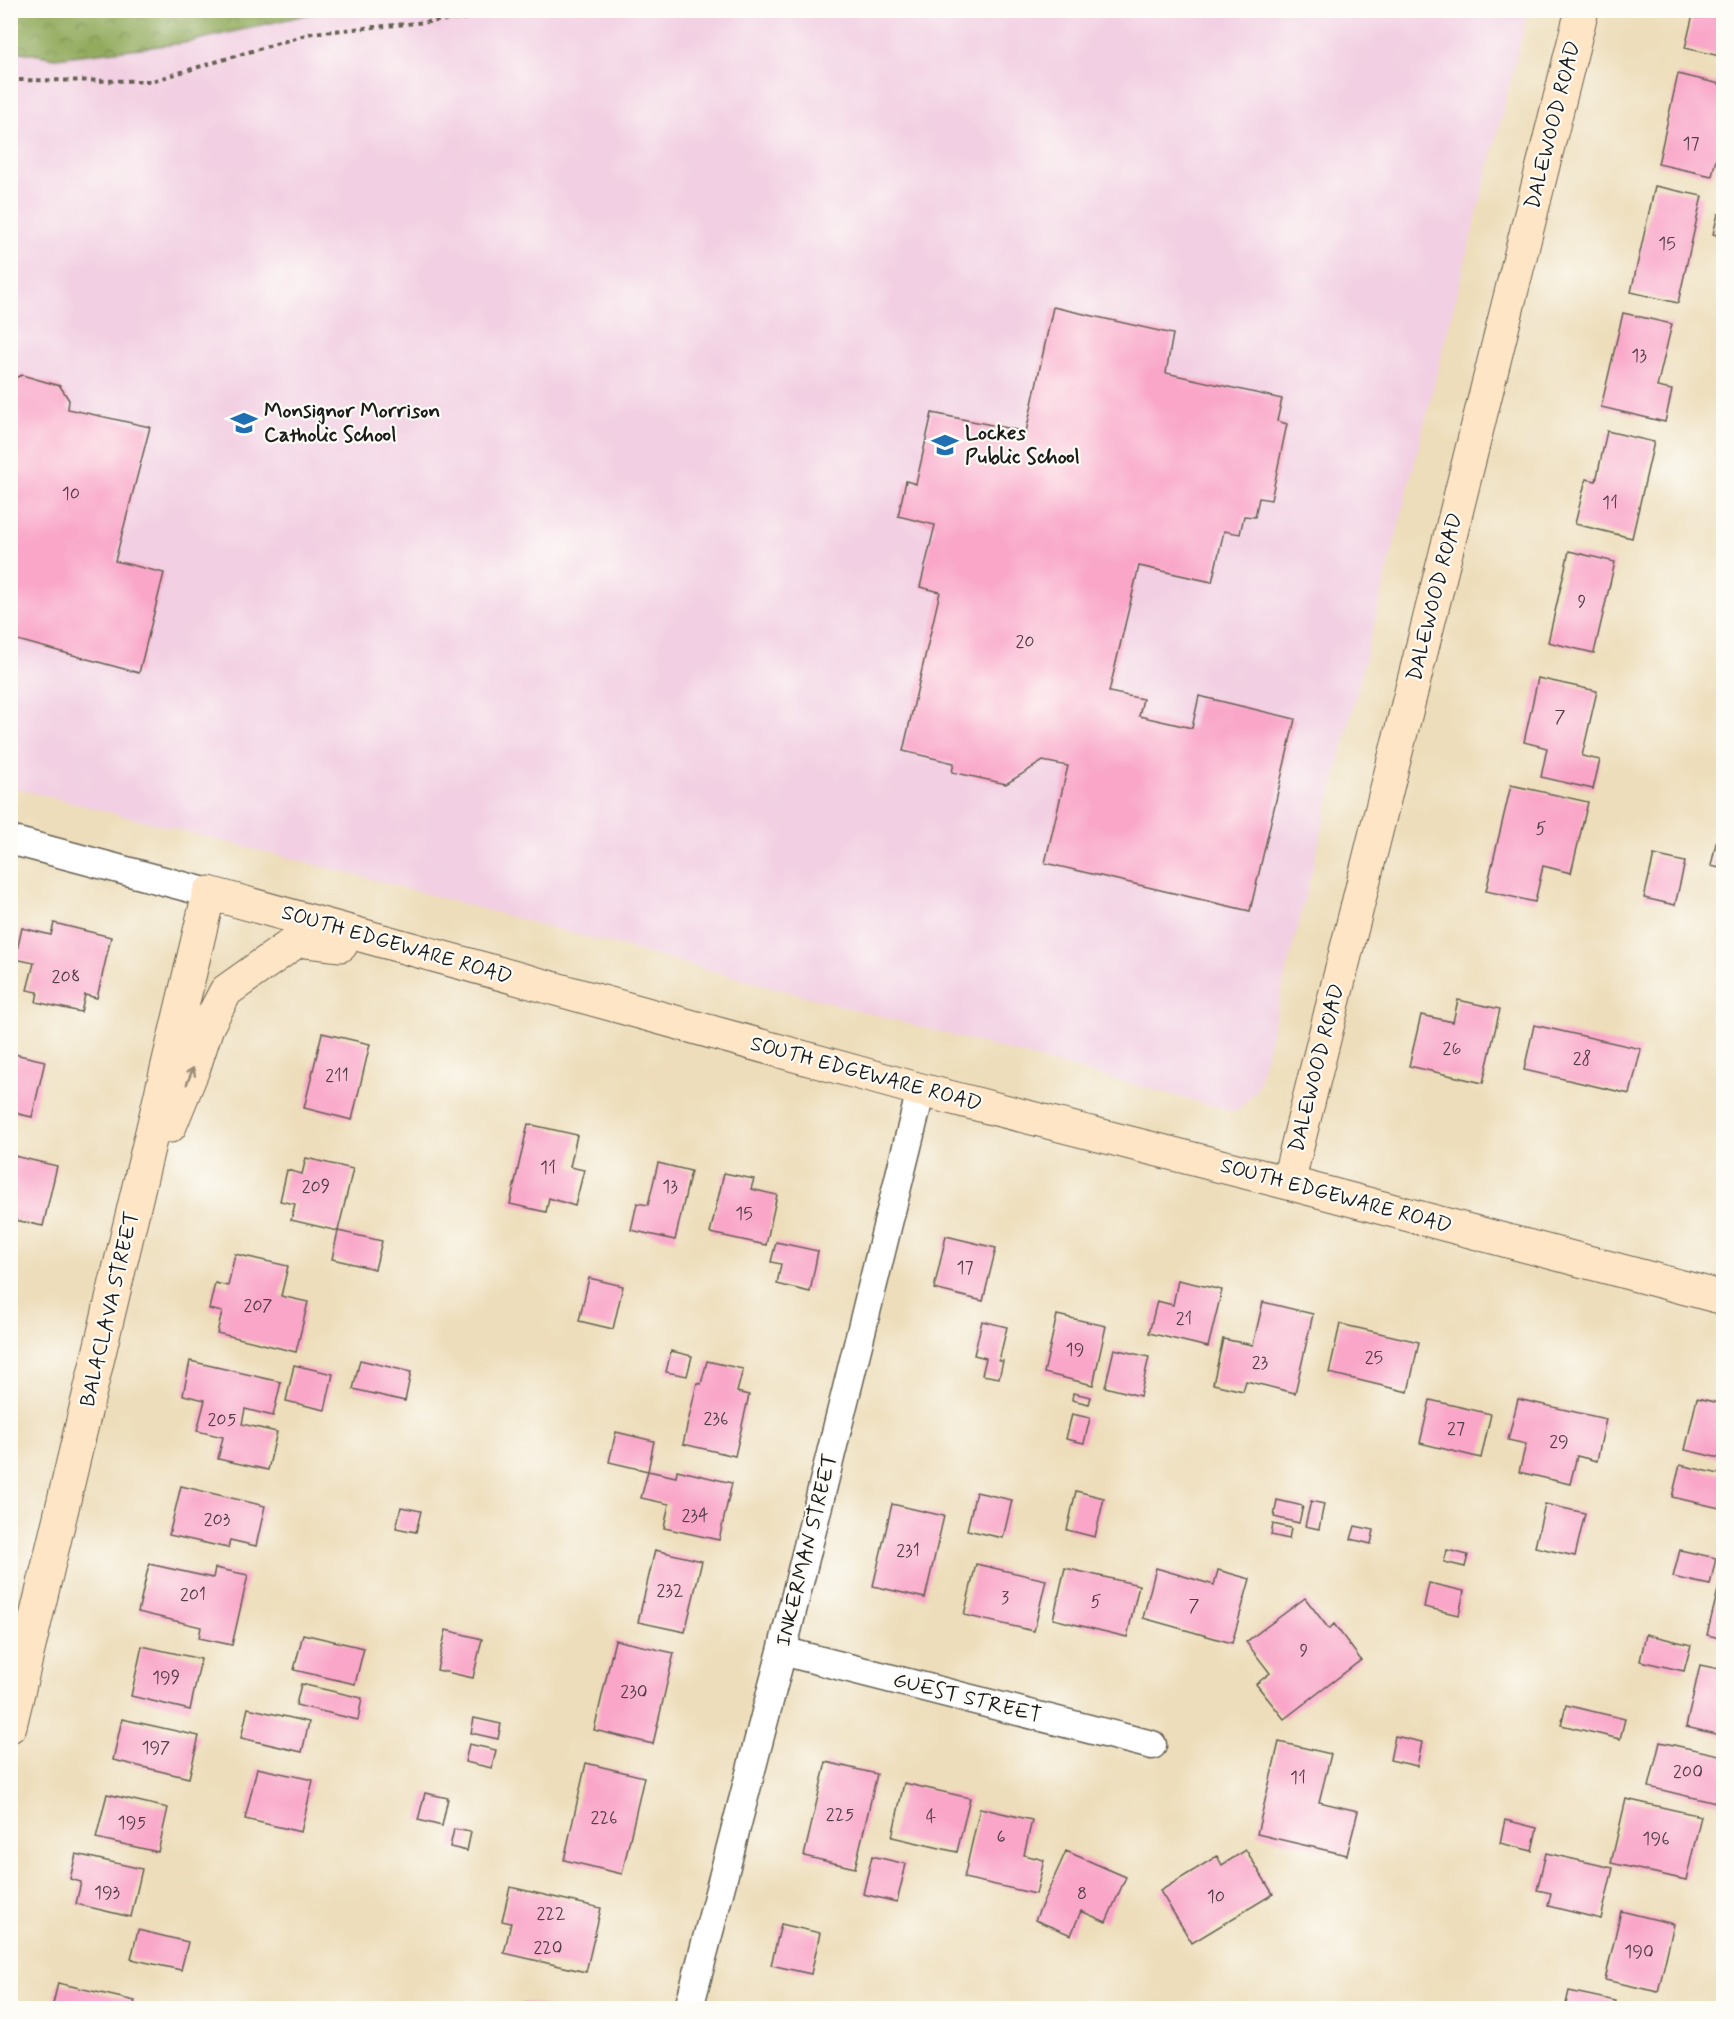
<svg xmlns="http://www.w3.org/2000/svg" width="1734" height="2019" font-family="Mynerve,sans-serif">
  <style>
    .built { fill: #f2cfe2 }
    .forest { fill: url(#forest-crowns); stroke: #56623b; stroke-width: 1.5 }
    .building { fill: #f9a6c8 }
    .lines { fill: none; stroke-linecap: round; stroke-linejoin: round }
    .street-casing { stroke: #656053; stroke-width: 31 }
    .secondary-casing { stroke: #656053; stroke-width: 35 }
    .path { stroke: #656053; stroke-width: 4; stroke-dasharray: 4.5 4.5; stroke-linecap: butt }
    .street { stroke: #fff; stroke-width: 28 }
    .secondary { stroke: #fde5c5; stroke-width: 33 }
    .oneway { stroke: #988b79 }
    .labels { text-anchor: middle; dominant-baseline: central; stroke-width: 4.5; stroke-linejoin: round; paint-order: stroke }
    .number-label { font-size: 18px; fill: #533e47 }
    .street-label { font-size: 21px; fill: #1c1c1c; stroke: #fdfcf7 }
    .poi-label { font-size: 21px; font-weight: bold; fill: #1c1c1c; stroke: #fdfcf7; text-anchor: start }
  </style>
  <defs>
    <pattern id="forest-crowns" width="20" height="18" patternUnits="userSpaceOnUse" patternTransform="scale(1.5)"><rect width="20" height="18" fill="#90a95a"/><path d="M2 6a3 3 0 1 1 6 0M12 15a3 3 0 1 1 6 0" fill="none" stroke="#75894a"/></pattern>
  </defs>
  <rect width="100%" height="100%" fill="#fdfcf7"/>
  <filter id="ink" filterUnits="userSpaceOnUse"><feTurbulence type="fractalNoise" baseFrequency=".0167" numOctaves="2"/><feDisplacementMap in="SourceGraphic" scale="12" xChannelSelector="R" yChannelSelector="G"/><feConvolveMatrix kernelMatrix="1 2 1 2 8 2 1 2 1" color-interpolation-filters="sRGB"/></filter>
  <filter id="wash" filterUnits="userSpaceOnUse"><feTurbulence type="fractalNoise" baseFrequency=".008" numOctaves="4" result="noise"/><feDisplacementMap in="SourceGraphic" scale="24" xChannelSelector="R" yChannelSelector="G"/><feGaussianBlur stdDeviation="1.35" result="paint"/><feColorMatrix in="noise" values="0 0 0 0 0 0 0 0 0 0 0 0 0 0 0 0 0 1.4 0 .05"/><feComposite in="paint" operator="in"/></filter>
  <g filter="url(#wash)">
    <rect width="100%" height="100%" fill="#edddba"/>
    <path class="built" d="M 323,10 L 1528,11 L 1257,1089 L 1236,1112 L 371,879 L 11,787 L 10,50 L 55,58 L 184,43 Z"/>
    <path class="forest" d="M 10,11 L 11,10 L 323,11 L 184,43 L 55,58 L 11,50 Z"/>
    <g id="blocks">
      <path class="building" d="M 1694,10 L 1724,10 L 1724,57 L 1685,48 Z
        M 1678,74 L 1724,85 L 1724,125 L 1712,176 L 1658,164 Z
        M 1655,186 L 1702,196 L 1678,303 L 1631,292 Z
        M 1718,214 L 1724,215 L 1724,237 L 1713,234 Z
        M 1053,307 L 1173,334 L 1166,373 L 1282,399 L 1277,421 L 1287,424 L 1271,500 L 1259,498 L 1255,517 L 1244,516 L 1240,534 L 1224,531 L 1212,582 L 1139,566 L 1109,692 L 1143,699 L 1139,716 L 1192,728 L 1199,696 L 1295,719 L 1250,911 L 1045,863 L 1068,766 L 1043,761 L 1006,784 L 952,772 L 954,763 L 903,751 L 940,592 L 920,587 L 935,525 L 898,516 L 906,481 L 916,484 L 932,413 L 1026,432 Z
        M 1623,313 L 1672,324 L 1657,387 L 1672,390 L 1665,422 L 1601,407 Z
        M 22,375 L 60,386 L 69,400 L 68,409 L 150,427 L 115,561 L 164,573 L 139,673 L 10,638 L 10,380 Z
        M 1607,431 L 1654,442 L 1632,538 L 1575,524 L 1586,479 L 1596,481 Z
        M 1569,551 L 1615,562 L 1594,653 L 1548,642 Z
        M 1538,678 L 1597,691 L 1582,756 L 1600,760 L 1593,789 L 1541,777 L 1547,748 L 1524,742 Z
        M 1511,785 L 1588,802 L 1571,873 L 1543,866 L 1535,902 L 1486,891 Z
        M 1716,843 L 1724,845 L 1724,869 L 1711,866 Z
        M 1654,855 L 1685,862 L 1675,905 L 1644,898 Z
        M 54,923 L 111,937 L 97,998 L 85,995 L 81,1012 L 36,1002 L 38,992 L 27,990 L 34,963 L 15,959 L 22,928 L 51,935 Z
        M 1458,1000 L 1500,1009 L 1483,1083 L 1409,1066 L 1421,1015 L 1453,1022 Z
        M 1534,1025 L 1641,1049 L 1630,1094 L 1524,1070 Z
        M 322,1033 L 370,1044 L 352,1120 L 304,1108 Z
        M 10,1053 L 45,1061 L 32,1117 L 10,1112 Z
        M 528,1124 L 577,1135 L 570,1167 L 584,1170 L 575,1206 L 549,1198 L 546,1212 L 510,1204 Z
        M 10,1155 L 57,1166 L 43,1226 L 10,1219 Z
        M 306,1158 L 353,1169 L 338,1231 L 382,1241 L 375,1269 L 332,1259 L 338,1231 L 291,1220 L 295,1204 L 280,1201 L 287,1170 L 302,1174 Z
        M 658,1163 L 691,1171 L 675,1240 L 631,1230 L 637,1203 L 648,1205 Z
        M 724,1173 L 754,1179 L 751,1189 L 777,1195 L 766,1245 L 710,1233 Z
        M 946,1236 L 996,1248 L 983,1301 L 934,1289 Z
        M 776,1242 L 818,1251 L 810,1292 L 777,1284 L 781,1264 L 771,1262 Z
        M 235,1254 L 288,1266 L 281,1296 L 308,1302 L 296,1352 L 217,1333 L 222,1312 L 209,1309 L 215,1283 L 228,1286 Z
        M 589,1278 L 623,1286 L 613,1329 L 579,1321 Z
        M 1178,1280 L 1222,1290 L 1208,1347 L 1149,1333 L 1157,1301 L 1173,1305 Z
        M 1263,1302 L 1313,1314 L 1295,1393 L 1246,1381 L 1243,1391 L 1213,1384 L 1223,1339 L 1253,1345 Z
        M 1057,1315 L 1106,1326 L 1093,1385 L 1044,1373 Z
        M 982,1321 L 1007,1327 L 999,1361 L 1003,1361 L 999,1378 L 982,1375 L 986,1358 L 974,1355 Z
        M 1340,1324 L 1419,1342 L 1408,1392 L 1329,1373 Z
        M 1114,1349 L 1149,1357 L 1140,1396 L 1105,1387 Z
        M 671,1351 L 692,1356 L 687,1376 L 666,1372 Z
        M 360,1360 L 411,1372 L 405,1401 L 353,1389 Z
        M 190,1361 L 281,1382 L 273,1416 L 245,1409 L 242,1424 L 277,1432 L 268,1470 L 218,1459 L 223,1437 L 197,1431 L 205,1400 L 183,1395 Z
        M 707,1361 L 743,1369 L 737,1392 L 749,1395 L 735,1456 L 683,1444 L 697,1383 L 701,1384 Z
        M 294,1365 L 333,1374 L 325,1410 L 286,1401 Z
        M 1073,1393 L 1091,1397 L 1089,1404 L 1072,1400 Z
        M 1697,1398 L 1724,1404 L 1724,1459 L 1685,1450 Z
        M 1518,1399 L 1606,1419 L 1597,1461 L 1577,1456 L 1570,1484 L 1519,1472 L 1526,1444 L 1508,1440 Z
        M 1430,1400 L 1491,1414 L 1481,1458 L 1420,1443 Z
        M 1072,1414 L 1090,1418 L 1084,1443 L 1066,1439 Z
        M 616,1432 L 654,1441 L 648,1471 L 609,1462 Z
        M 1680,1465 L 1724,1475 L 1724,1509 L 1672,1497 Z
        M 677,1470 L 732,1483 L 719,1540 L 664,1528 L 669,1504 L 641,1498 L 648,1471 L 676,1477 Z
        M 181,1486 L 265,1506 L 256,1546 L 230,1540 L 228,1548 L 169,1535 Z
        M 1076,1491 L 1104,1498 L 1095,1537 L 1067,1530 Z
        M 976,1492 L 1012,1500 L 1003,1538 L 967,1530 Z
        M 1277,1500 L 1303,1506 L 1299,1523 L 1274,1517 Z
        M 1311,1501 L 1324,1504 L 1319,1529 L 1305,1526 Z
        M 892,1504 L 944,1516 L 925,1598 L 873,1586 Z
        M 1545,1504 L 1585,1513 L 1575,1556 L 1535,1547 Z
        M 401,1507 L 421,1511 L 416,1532 L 396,1528 Z
        M 1273,1524 L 1291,1528 L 1289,1539 L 1271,1535 Z
        M 1355,1526 L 1374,1530 L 1371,1544 L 1351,1539 Z
        M 1723,1532 L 1724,1532 L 1724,1554 L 1718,1553 Z
        M 655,1550 L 702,1561 L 685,1632 L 638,1622 Z
        M 1447,1550 L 1468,1555 L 1465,1567 L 1444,1562 Z
        M 1680,1550 L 1716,1558 L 1710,1585 L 1673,1577 Z
        M 149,1564 L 213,1578 L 215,1568 L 248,1575 L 232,1645 L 199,1638 L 201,1627 L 138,1612 Z
        M 976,1564 L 1046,1580 L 1034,1631 L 964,1615 Z
        M 1065,1568 L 1139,1585 L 1127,1637 L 1053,1619 Z
        M 1156,1568 L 1214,1585 L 1218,1570 L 1250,1579 L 1232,1643 L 1143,1618 Z
        M 1429,1583 L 1464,1591 L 1459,1615 L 1424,1607 Z
        M 1719,1586 L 1724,1587 L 1724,1639 L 1707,1635 Z
        M 1305,1598 L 1329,1629 L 1334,1624 L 1361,1660 L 1284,1719 L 1256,1684 L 1270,1673 L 1246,1642 Z
        M 446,1630 L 482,1639 L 473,1678 L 437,1670 Z
        M 303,1634 L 364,1648 L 355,1684 L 294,1670 Z
        M 1646,1634 L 1691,1645 L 1684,1671 L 1640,1661 Z
        M 615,1640 L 674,1653 L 653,1744 L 594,1730 Z
        M 142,1646 L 201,1659 L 190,1710 L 131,1696 Z
        M 1700,1665 L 1724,1670 L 1724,1736 L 1686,1727 Z
        M 301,1684 L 362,1698 L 358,1720 L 296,1705 Z
        M 1566,1705 L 1625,1719 L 1620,1739 L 1561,1725 Z
        M 248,1708 L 309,1722 L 302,1752 L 241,1738 Z
        M 474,1718 L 501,1724 L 498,1739 L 471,1733 Z
        M 122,1719 L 199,1736 L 189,1778 L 113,1760 Z
        M 1395,1736 L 1422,1742 L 1417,1766 L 1390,1760 Z
        M 1279,1742 L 1331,1754 L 1319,1802 L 1358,1811 L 1347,1855 L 1257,1834 Z
        M 1660,1742 L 1724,1756 L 1724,1805 L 1649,1787 Z
        M 469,1744 L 496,1750 L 492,1768 L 465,1762 Z
        M 826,1762 L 877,1774 L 855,1868 L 804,1856 Z
        M 586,1763 L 644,1777 L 622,1874 L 564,1860 Z
        M 257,1768 L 313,1780 L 301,1832 L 245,1819 Z
        M 904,1783 L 970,1798 L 957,1852 L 892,1837 Z
        M 425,1793 L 448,1798 L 442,1826 L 418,1820 Z
        M 107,1794 L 168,1808 L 158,1852 L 96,1838 Z
        M 1626,1799 L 1701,1816 L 1686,1880 L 1611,1863 Z
        M 980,1808 L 1032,1820 L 1024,1855 L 1044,1860 L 1036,1894 L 964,1878 Z
        M 1505,1820 L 1537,1828 L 1532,1851 L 1500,1843 Z
        M 454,1829 L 471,1832 L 467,1851 L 450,1847 Z
        M 1246,1850 L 1273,1894 L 1192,1943 L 1160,1891 L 1217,1856 L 1222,1865 Z
        M 1066,1851 L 1126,1877 L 1106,1922 L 1081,1911 L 1071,1935 L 1035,1920 Z
        M 1546,1853 L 1613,1868 L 1601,1919 L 1548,1906 L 1551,1893 L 1537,1890 Z
        M 76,1854 L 142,1869 L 131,1917 L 76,1904 L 81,1882 L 70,1879 Z
        M 872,1856 L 906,1864 L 897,1902 L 863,1894 Z
        M 510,1887 L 601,1908 L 586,1972 L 504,1953 L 511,1923 L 502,1921 Z
        M 1621,1911 L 1674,1924 L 1658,1992 L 1605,1980 Z
        M 781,1924 L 820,1933 L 811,1974 L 771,1965 Z
        M 138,1930 L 188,1942 L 181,1970 L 131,1959 Z
        M 58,1983 L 135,2001 L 133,2008 L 52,2008 Z
        M 1569,1991 L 1616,2001 L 1614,2008 L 1565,2008 Z
        M 525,2002 L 551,2008 L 523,2008 Z"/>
    </g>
  </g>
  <g filter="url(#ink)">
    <use href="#blocks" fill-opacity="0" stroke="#656053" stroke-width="1.5"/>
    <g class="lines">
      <g class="street-casing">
        <path id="street" d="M 10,840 L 209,893
          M 782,1651 L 1152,1745
          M 689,2008 L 782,1651 L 921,1090"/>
      </g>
      <g class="secondary-casing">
        <path id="secondary" d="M 170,1126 L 194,1067 L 207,1027 L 226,991 L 298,940 L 341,945
          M 1288,1183 L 1582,10
          M 10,1726 L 209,893 L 921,1090 L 1288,1183 L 1724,1298"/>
      </g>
      <path class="path" d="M 10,80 L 152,81 L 312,33 L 469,18 L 483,10"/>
      <use href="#street" class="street"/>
      <use href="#secondary" class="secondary"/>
    </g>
    <defs><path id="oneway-shaft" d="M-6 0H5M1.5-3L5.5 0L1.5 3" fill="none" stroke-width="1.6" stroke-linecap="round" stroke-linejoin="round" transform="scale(1.5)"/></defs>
    <use class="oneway" href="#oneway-shaft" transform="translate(190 1076) rotate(-68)"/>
  </g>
  <defs>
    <g id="school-bare" transform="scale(2.07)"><path d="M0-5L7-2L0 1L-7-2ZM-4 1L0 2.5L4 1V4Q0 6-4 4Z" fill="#1f6fb2" stroke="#fdfcf7" stroke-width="2.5" paint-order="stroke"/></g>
  </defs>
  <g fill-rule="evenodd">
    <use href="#school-bare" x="244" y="423"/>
    <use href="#school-bare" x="945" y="445"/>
  </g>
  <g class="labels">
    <g class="number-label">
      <text x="1691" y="144">17</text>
      <text x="1667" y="244">15</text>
      <text x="1639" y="356">13</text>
      <text x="71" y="494">10</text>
      <text x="1610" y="503">11</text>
      <text x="1582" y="602">9</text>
      <text x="1025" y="642">20</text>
      <text x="1560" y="717">7</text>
      <text x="1541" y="829">5</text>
      <text x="66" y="977">208</text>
      <text x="1452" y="1049">26</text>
      <text x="1582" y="1059">28</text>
      <text x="337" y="1076">211</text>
      <text x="548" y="1168">11</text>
      <text x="316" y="1187">209</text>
      <text x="670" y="1187">13</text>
      <text x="744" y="1214">15</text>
      <text x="965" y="1268">17</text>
      <text x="258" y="1306">207</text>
      <text x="1184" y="1319">21</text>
      <text x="1075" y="1350">19</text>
      <text x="1374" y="1358">25</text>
      <text x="1260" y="1363">23</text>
      <text x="716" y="1419">236</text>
      <text x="222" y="1420">205</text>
      <text x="1456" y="1429">27</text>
      <text x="1559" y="1442">29</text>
      <text x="695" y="1516">234</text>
      <text x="217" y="1520">203</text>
      <text x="908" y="1551">231</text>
      <text x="670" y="1591">232</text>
      <text x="193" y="1595">201</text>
      <text x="1005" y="1598">3</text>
      <text x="1096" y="1602">5</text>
      <text x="1194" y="1606">7</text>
      <text x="1304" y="1651">9</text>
      <text x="166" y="1678">199</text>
      <text x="634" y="1692">230</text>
      <text x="156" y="1748">197</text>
      <text x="1688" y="1772">200</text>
      <text x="1298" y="1778">11</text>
      <text x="840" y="1815">225</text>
      <text x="931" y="1817">4</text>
      <text x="604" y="1818">226</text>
      <text x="132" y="1823">195</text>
      <text x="1001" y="1837">6</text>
      <text x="1656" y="1839">196</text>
      <text x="107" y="1893">193</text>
      <text x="1082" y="1894">8</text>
      <text x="1216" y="1897">10</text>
      <text x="551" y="1914">222</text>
      <text x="548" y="1948">220</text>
      <text x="1639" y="1952">190</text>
    </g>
    <g class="street-label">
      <text transform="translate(1553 125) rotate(-76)">DALEWOOD ROAD</text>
      <text transform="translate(1435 597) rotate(-76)">DALEWOOD ROAD</text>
      <text transform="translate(397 945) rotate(16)">SOUTH EDGEWARE ROAD</text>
      <text transform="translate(1317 1068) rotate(-76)">DALEWOOD ROAD</text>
      <text transform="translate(866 1074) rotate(15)">SOUTH EDGEWARE ROAD</text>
      <text transform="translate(1336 1196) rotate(15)">SOUTH EDGEWARE ROAD</text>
      <text transform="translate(110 1309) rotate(-77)">BALACLAVA STREET</text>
      <text transform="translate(807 1550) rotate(-76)">INKERMAN STREET</text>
      <text transform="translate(967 1698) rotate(14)">GUEST STREET</text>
    </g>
    <g class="poi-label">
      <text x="264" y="411">Monsignor Morrison<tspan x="264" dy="24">Catholic School</tspan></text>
      <text x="965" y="433">Lockes<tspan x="965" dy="24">Public School</tspan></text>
    </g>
  </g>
  <rect width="1734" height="2019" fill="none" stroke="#fdfcf7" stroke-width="36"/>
</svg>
